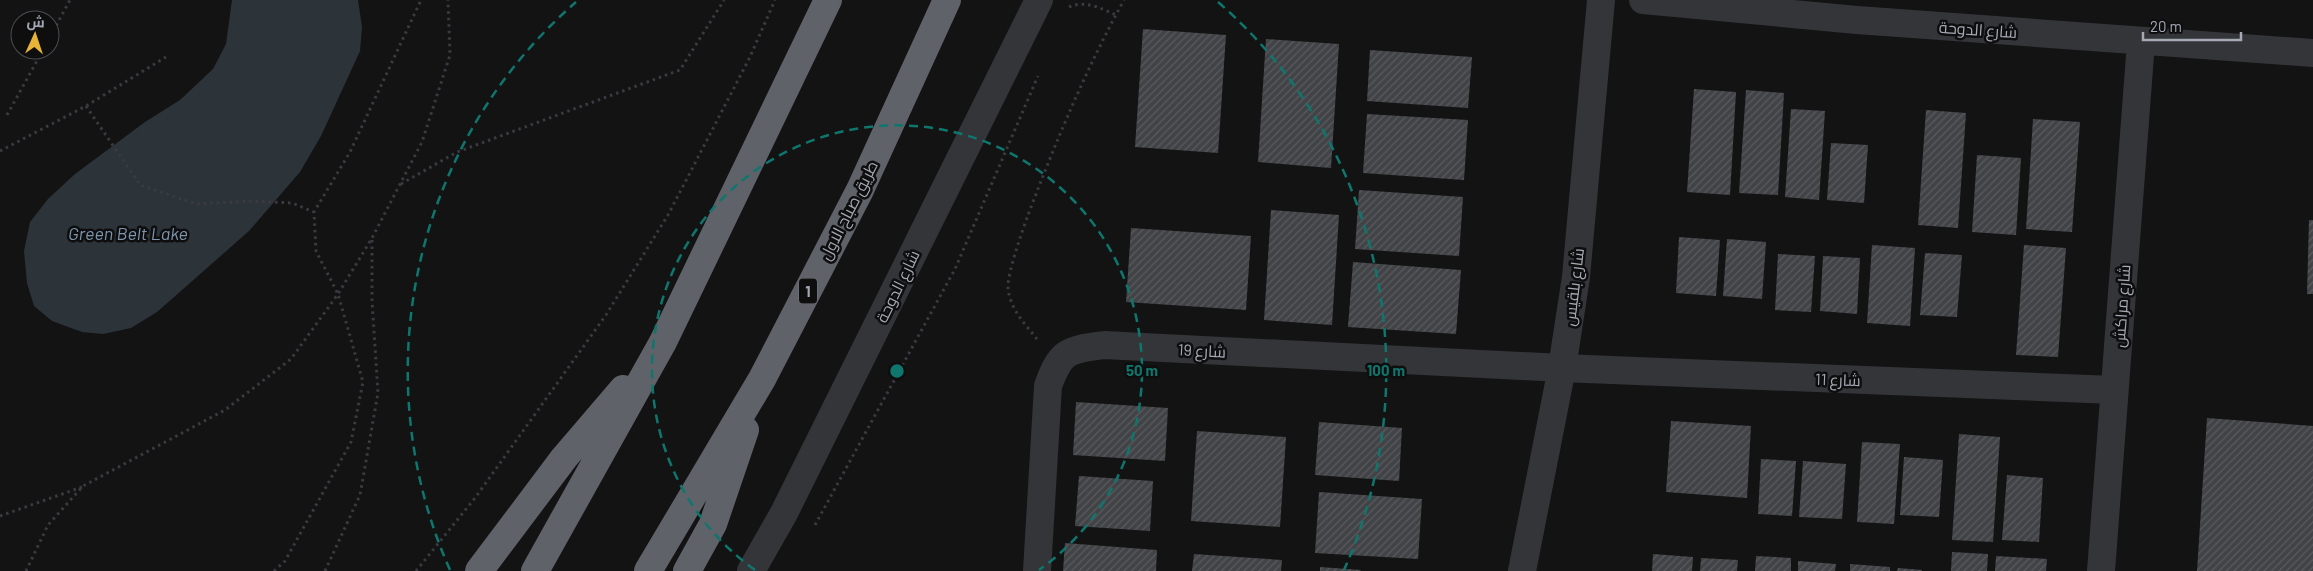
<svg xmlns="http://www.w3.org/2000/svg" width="2313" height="571" font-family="Barlow,Cairo,sans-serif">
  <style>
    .water { fill: #2c3339 }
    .building { fill: url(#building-hatch) }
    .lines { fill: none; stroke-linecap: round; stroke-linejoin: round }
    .path { stroke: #3a3b40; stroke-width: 3; stroke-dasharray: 2.5 4; stroke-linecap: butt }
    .minor { stroke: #343539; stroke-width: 28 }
    .highway { stroke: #60626a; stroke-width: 28 }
    .ring { fill: none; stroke: #0f766e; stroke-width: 2.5; stroke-dasharray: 9 6 }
    .labels { text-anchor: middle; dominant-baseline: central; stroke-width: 5; stroke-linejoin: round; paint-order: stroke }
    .shield { fill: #0e0e0f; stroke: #787a82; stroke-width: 1 }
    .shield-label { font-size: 15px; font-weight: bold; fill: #a5a9b4 }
    .street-label { font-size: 16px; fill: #a5a9b4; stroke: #0e0e0f }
    .water-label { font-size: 18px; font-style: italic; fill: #7d95ae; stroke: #0e0e0f }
    .centre { fill: #0f766e; stroke: #0e0e0f; stroke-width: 2.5 }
    .ring-label { font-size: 15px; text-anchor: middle; font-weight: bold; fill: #0f766e; stroke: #0e0e0f; stroke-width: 5; stroke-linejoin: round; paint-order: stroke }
  </style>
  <defs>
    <pattern id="building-hatch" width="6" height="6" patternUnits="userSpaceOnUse" patternTransform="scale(1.25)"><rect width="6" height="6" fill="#424347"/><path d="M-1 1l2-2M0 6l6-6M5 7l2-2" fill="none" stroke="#5a5b5f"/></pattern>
  </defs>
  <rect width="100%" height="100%" fill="#131314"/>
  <path class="water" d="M 232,0 L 358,0 L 362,27 L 360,51 L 321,136 L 300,172 L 249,231 L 157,312 L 131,328 L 103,334 L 82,332 L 52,321 L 34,306 L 27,283 L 24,251 L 30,222 L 48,199 L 75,174 L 145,122 L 180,100 L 213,69 L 226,44 Z"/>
  <path class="building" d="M 1143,29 L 1226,35 L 1218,153 L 1135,147 Z
    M 1266,39 L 1339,44 L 1331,168 L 1258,162 Z
    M 1370,50 L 1472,57 L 1468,108 L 1367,101 Z
    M 1694,89 L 1736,92 L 1730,195 L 1687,192 Z
    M 1746,90 L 1784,93 L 1778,195 L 1739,193 Z
    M 1791,109 L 1825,111 L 1819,200 L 1785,197 Z
    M 1926,110 L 1966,113 L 1958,228 L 1918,225 Z
    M 1367,114 L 1468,120 L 1464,180 L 1363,173 Z
    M 2033,119 L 2080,122 L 2072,232 L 2026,229 Z
    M 1831,143 L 1868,145 L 1864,203 L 1827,200 Z
    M 1977,155 L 2021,158 L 2016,235 L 1972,232 Z
    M 1359,190 L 1463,197 L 1459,256 L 1355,249 Z
    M 1271,210 L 1339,215 L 1332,325 L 1264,320 Z
    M 2309,220 L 2313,220 L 2313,294 L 2307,294 Z
    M 1131,228 L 1251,236 L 1246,310 L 1126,302 Z
    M 1679,237 L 1720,240 L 1716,296 L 1676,293 Z
    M 1727,239 L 1766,242 L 1762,299 L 1723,296 Z
    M 1872,245 L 1915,248 L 1910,326 L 1867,323 Z
    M 2024,245 L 2066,248 L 2058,357 L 2016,355 Z
    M 1925,253 L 1962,255 L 1957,317 L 1920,315 Z
    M 1778,254 L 1815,256 L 1811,312 L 1775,310 Z
    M 1823,256 L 1860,258 L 1857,314 L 1820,311 Z
    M 1353,262 L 1461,270 L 1456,334 L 1348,327 Z
    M 1076,402 L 1168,408 L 1165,461 L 1073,455 Z
    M 2207,418 L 2313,426 L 2313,571 L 2197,571 Z
    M 1671,421 L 1751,426 L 1747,498 L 1666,492 Z
    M 1319,422 L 1402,428 L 1399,481 L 1315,475 Z
    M 1197,431 L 1286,437 L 1280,527 L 1191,521 Z
    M 1959,434 L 2000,437 L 1993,542 L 1952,540 Z
    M 1862,442 L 1900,444 L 1894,524 L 1857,522 Z
    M 1904,457 L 1943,460 L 1939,517 L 1900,515 Z
    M 1761,459 L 1796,461 L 1792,516 L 1758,514 Z
    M 1803,461 L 1846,464 L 1842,519 L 1799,517 Z
    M 2007,475 L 2043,478 L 2039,542 L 2002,540 Z
    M 1079,476 L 1153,481 L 1150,531 L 1075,526 Z
    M 1319,492 L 1422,499 L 1418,559 L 1315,553 Z
    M 1065,543 L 1157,550 L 1156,571 L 1063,571 Z
    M 1952,552 L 1988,554 L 1987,571 L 1951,571 Z
    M 1194,554 L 1282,560 L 1281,571 L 1192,571 Z
    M 1653,554 L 1693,557 L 1692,571 L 1652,571 Z
    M 1756,556 L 1791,558 L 1791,571 L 1755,571 Z
    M 1996,556 L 2047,559 L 2046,571 L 1995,571 Z
    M 1701,558 L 1738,560 L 1737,571 L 1700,571 Z
    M 1798,561 L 1836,564 L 1835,571 L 1798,571 Z
    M 1850,564 L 1890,567 L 1890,571 L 1850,571 Z
    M 1320,567 L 1361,570 L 1360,571 L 1320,571 Z
    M 1898,568 L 1922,570 L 1922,571 L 1897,571 Z"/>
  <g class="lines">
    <path class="path" d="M 1069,7 C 1084,0 1101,8 1116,15
      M 50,37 L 70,0
      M 86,106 L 140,185 L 196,204 L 251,201 L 292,203 L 314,212
      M 7,115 L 43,50
      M 0,151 L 86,106 L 166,57
      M 401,184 L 457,152 L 680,70 L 724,0
      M 1037,339 C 1025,324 1010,309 1008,288 C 1007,274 1023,229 1028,215 C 1056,141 1086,69 1124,0
      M 0,516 L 82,487
      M 815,525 L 955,269 L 1038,76
      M 26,571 L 48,525 L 83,486 L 225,410 L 291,359 L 338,294 L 372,238 L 422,142 L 450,55 L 448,0
      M 274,571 L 285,561 L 351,442 L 363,382 L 338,294 L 316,251 L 314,212 L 350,152 L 421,0
      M 325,571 L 360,495 L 378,393 L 372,300 L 372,239
      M 416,571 L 475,498 L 606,315 L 668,215 L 749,59 L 775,0"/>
    <path class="minor" d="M 1643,0 L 1857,20 L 2313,53
      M 751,571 L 784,513 L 1039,0
      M 1037,571 L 1048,386 C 1061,350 1068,350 1104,345 L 1562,368 L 2114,390
      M 1522,571 L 1562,368 L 1576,277 L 1601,0
      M 2101,571 L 2141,42"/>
    <path class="highway" d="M 479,571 L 564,458 L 623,389
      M 535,571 L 663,342 L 828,0
      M 648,571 L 762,379 L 860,190 L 947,0
      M 687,571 L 713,524 L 745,430"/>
  </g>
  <g class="ring">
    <path d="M755 570A245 245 0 1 1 1039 570"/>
    <path d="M450 570A489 489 0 0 1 576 2M1218 2A489 489 0 0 1 1344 570"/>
  </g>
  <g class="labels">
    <rect class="shield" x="799" y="278.5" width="18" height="25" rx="4"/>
    <g class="shield-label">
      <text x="808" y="291">1</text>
    </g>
    <g class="street-label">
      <text transform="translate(1978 29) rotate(4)">شارع الدوحة</text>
      <text transform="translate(848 210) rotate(-63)">طريق صباح الاول</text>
      <text transform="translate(897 286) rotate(-64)">شارع الدوحة</text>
      <text transform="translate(1573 287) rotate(-83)">شارع بلقيس</text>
      <text transform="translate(2121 306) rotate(-86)">شارع مراكش</text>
      <text transform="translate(1202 350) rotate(3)">شارع 19</text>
      <text transform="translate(1838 379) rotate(2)">شارع 11</text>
    </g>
    <g class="water-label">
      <text x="128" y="233">Green Belt Lake</text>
    </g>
  </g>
  <circle cx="897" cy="371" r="8" class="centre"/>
  <g class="ring-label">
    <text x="1142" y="376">50 m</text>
    <text x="1386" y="376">100 m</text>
  </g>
  <g transform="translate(35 35) rotate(3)"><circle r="24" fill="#0e0e0f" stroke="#4a4c51"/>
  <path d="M0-4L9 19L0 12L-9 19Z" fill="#e8b437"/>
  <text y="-8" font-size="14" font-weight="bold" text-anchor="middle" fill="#a5a9b4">ش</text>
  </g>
  <path d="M2143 32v8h98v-8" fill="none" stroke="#a5a9b4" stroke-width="2.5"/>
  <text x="2150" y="32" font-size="15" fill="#a5a9b4" stroke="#0e0e0f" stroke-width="4" paint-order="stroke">20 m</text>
</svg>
